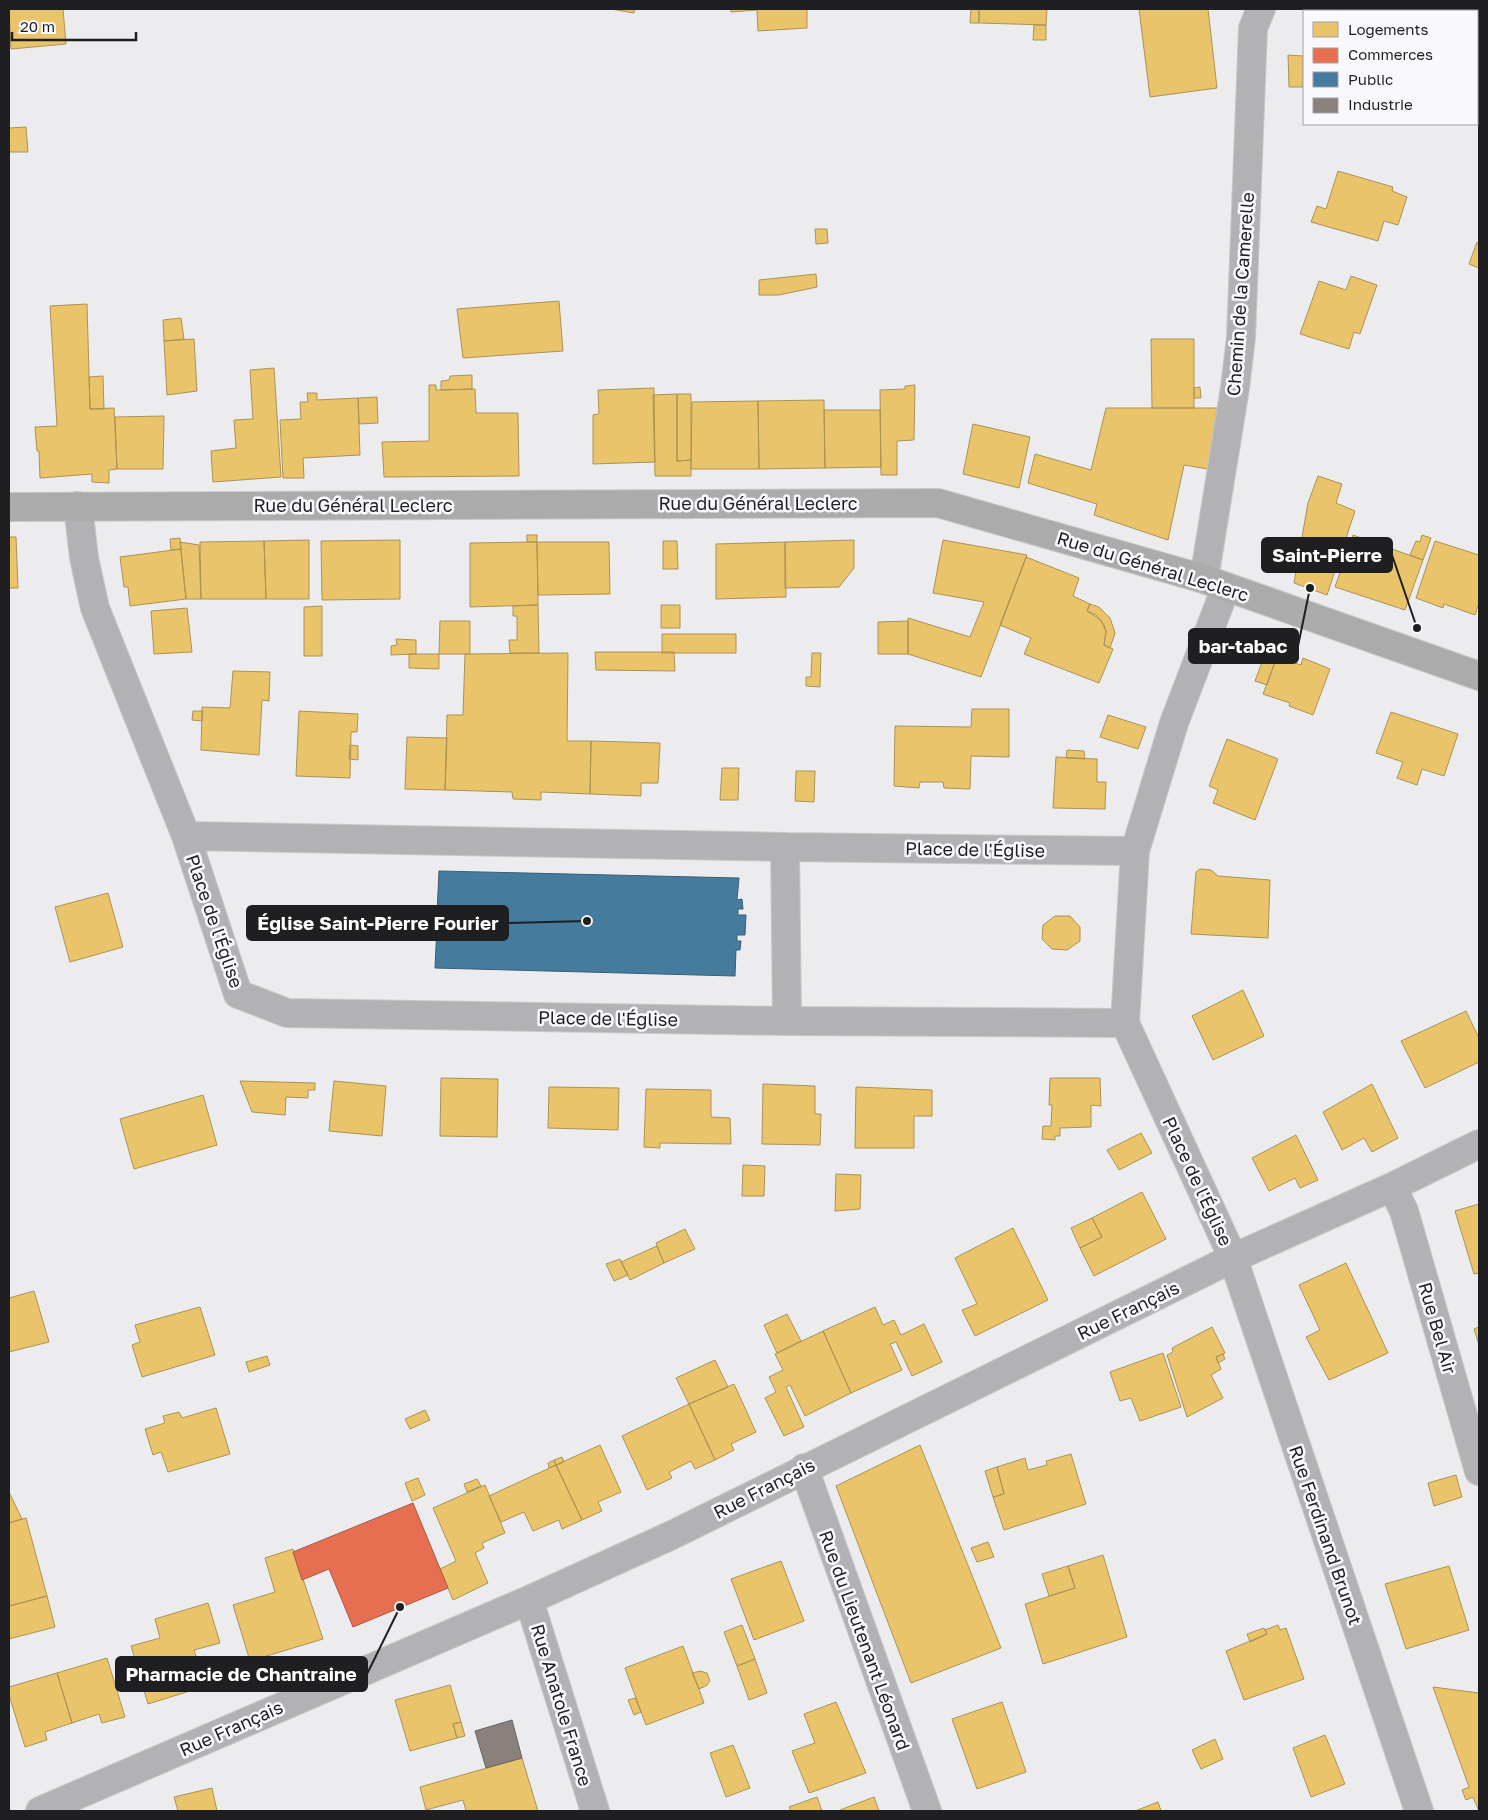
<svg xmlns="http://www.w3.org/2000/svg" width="1488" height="1820" font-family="'Golos Text',sans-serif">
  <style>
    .homes { fill: #e9c46a; stroke: #ac9254 }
    .shops { fill: #e76f51; stroke: #ab5743 }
    .public { fill: #457b9d; stroke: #3a5f78 }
    .industry { fill: #8a817c; stroke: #6a6461 }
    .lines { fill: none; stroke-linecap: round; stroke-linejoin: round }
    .minor-casing { stroke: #c8c8c9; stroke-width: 30 }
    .major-casing { stroke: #c8c8c9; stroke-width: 30 }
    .minor { stroke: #b2b1b3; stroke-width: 28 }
    .major { stroke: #ababac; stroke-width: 28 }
    .labels { text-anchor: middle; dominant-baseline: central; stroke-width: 5; stroke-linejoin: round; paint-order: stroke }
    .street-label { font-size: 18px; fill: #1f1f21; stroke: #f9f9fd }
    .leader { fill: none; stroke: #1f1f21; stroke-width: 2 }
    .callout-dot { fill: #1f1f21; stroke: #f9f9fd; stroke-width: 2 }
    .callout { fill: #1f1f21; stroke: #1f1f21; stroke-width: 2 }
    .callout-label { font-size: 19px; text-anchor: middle; font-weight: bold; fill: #fff }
  </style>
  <rect width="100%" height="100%" fill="#ececef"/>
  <path class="homes" d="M 9,9 L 63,9 L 66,44 L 11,49 Z
    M 611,9 L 635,9 L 634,13 Z
    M 731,9 L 807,9 L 807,28 L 758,31 L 757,10 L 731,12 Z
    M 971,9 L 979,9 L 979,23 L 970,23 Z
    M 979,9 L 1047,9 L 1046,25 L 979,23 Z
    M 1139,9 L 1208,9 L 1217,88 L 1150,97 Z
    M 1034,25 L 1046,25 L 1046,40 L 1033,40 Z
    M 1288,55 L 1303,56 L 1303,87 L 1289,87 Z
    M 26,127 L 28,152 L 9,152 L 9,128 Z
    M 1338,171 L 1393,187 L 1392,191 L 1407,197 L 1398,225 L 1384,221 L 1378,241 L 1311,222 L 1317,206 L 1326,209 Z
    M 815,229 L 827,229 L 828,243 L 816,244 Z
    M 1477,242 L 1479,243 L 1479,268 L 1469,264 Z
    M 816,274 L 817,287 L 779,295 L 759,295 L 759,280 Z
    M 1351,276 L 1377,285 L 1360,334 L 1354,332 L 1349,349 L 1300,334 L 1319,281 L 1346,290 Z
    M 559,301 L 563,351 L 463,358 L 457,309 Z
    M 87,304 L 90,409 L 114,408 L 117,469 L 109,470 L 109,483 L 92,482 L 92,474 L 40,478 L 39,451 L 37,451 L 35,427 L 57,426 L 50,306 Z
    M 181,318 L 184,339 L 164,341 L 163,320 Z
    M 194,339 L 197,391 L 167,395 L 164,341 Z
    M 1151,339 L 1194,339 L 1194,408 L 1152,408 Z
    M 274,368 L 281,477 L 213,482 L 211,451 L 236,448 L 234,420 L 253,419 L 250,370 Z
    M 472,375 L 472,389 L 441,390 L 441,381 L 449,380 L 450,376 Z
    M 103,376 L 104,409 L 90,409 L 89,377 Z
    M 429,385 L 436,385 L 436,390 L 475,389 L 476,413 L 518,413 L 519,476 L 384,477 L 382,442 L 429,441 Z
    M 915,385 L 914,440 L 897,441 L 897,475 L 881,475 L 880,390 L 905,389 L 905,386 Z
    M 1200,387 L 1201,398 L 1194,398 L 1194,388 Z
    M 654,388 L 655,462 L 593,464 L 593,415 L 599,414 L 598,390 Z
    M 307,393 L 317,393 L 317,400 L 358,398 L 360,455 L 303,458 L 304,478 L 283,478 L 280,420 L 301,419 L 300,402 L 308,402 Z
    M 677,394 L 691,394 L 691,460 L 677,461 Z
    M 677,394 L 677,461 L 691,460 L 691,476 L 655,476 L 653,395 Z
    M 377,397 L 378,423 L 359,424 L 358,398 Z
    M 824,400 L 825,468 L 759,469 L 758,401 Z
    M 758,401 L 759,469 L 691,469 L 692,402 Z
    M 1106,408 L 1217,408 L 1208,469 L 1184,465 L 1168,540 L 1094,515 L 1097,504 L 1028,483 L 1035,454 L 1091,470 Z
    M 824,410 L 880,410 L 881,467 L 825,468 Z
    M 164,416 L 163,469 L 117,469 L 115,417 Z
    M 973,424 L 1030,437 L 1019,488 L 963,474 Z
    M 1318,476 L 1342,484 L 1336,503 L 1355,511 L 1327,595 L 1294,583 L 1308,503 Z
    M 527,535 L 537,535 L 537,542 L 527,542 Z
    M 1353,535 L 1423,560 L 1405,610 L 1335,587 Z
    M 1422,535 L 1431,538 L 1423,560 L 1410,555 L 1416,541 L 1420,542 Z
    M 9,537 L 16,537 L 18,588 L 9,588 Z
    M 180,538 L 181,549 L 171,550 L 170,539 Z
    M 309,540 L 309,599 L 266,599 L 264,541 Z
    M 400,540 L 400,599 L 322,600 L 321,541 Z
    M 854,540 L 854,568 L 839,587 L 785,588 L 785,542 Z
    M 943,540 L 1027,555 L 981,677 L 908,654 L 908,618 L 970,637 L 984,602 L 933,593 Z
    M 264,541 L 266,599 L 201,599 L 200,542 Z
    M 663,541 L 677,541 L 678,569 L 663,569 Z
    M 1435,541 L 1479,555 L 1479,603 L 1475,615 L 1444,604 L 1443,608 L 1416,598 Z
    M 180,542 L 199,545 L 201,599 L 186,599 Z
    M 537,542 L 609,542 L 610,594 L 538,595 Z
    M 537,542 L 538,605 L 470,607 L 470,543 Z
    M 785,542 L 786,597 L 716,599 L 716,544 Z
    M 181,549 L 186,599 L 130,606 L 128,587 L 124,587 L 120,557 Z
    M 1026,557 L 1079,578 L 1073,596 L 1090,604 L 1087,611 L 1101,620 L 1106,631 L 1104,645 L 1113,649 L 1099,683 L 1024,654 L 1031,638 L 1000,625 Z
    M 1090,604 L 1099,607 L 1110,618 L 1115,633 L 1110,648 L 1104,645 L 1106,631 L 1104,625 L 1096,615 L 1087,611 Z
    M 538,605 L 539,653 L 510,653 L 509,640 L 517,640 L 517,616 L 513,616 L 513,606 Z
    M 661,605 L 680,605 L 680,628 L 661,628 Z
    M 322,606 L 322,656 L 304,656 L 304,607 Z
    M 187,608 L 192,652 L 154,654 L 151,611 Z
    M 440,621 L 470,621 L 470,654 L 439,654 Z
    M 908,621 L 908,654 L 878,654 L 878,622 Z
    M 662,634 L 736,634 L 736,653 L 662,653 Z
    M 396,639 L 416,640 L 416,654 L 391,655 L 391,646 L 397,645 Z
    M 595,652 L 674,652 L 675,671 L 596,670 Z
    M 568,653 L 567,741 L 591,741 L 590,794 L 541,792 L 541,800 L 513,799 L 512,792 L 445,790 L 447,715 L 463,715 L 465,654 Z
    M 812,653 L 821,653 L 820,687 L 806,686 L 806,677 L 811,677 Z
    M 409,654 L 439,654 L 439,669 L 409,668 Z
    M 1265,654 L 1276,658 L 1267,685 L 1255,681 Z
    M 1277,657 L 1301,665 L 1303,658 L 1330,669 L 1313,715 L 1289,706 L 1290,703 L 1263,694 Z
    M 233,671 L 270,672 L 269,701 L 262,700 L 259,755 L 201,750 L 202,707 L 230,708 Z
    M 972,709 L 1009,709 L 1009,757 L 971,756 L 970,789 L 944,788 L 943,782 L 920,782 L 919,788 L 894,786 L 895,726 L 971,727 Z
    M 193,711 L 203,711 L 202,721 L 192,720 Z
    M 299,711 L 358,714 L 357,732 L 351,732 L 350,778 L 296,776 Z
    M 1391,712 L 1458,734 L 1444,776 L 1422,769 L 1417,785 L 1397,778 L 1403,762 L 1376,753 Z
    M 1108,715 L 1146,727 L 1138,749 L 1100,737 Z
    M 407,737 L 447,738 L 445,790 L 405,789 Z
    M 1227,739 L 1278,759 L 1255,820 L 1213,803 L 1218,790 L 1209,786 Z
    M 591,741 L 660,743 L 658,783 L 641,783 L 641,796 L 590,794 Z
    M 350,745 L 358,746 L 358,760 L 349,759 Z
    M 1067,750 L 1084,751 L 1085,759 L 1066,758 Z
    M 1056,757 L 1097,759 L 1097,782 L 1106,782 L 1105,809 L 1053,808 Z
    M 722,768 L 739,768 L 738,800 L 720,800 Z
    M 796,771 L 815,771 L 814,802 L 795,801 Z
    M 1200,869 L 1211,870 L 1218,876 L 1270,880 L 1268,938 L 1191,934 L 1196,872 Z
    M 108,893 L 123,947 L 70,962 L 55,907 Z
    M 1055,916 L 1070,916 L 1080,927 L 1080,941 L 1067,950 L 1052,949 L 1042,939 L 1043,925 Z
    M 1243,990 L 1264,1036 L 1213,1060 L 1192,1016 Z
    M 1466,1011 L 1479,1038 L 1479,1062 L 1425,1088 L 1401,1041 Z
    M 441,1078 L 498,1079 L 497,1137 L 440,1136 Z
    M 1050,1078 L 1100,1078 L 1101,1106 L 1091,1105 L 1091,1127 L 1060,1128 L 1060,1136 L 1055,1136 L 1055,1140 L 1042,1139 L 1043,1126 L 1051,1126 L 1052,1105 L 1049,1105 Z
    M 240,1081 L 315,1083 L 315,1090 L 308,1090 L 308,1098 L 286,1097 L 285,1115 L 252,1112 Z
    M 334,1081 L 386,1086 L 382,1136 L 329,1131 Z
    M 763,1084 L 815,1086 L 815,1114 L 821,1114 L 820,1145 L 762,1144 Z
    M 1372,1084 L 1398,1138 L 1372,1152 L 1364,1138 L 1342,1150 L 1323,1112 Z
    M 549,1087 L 619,1088 L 618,1130 L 548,1128 Z
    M 856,1087 L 932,1090 L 932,1116 L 914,1116 L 914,1148 L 855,1148 Z
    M 646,1089 L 711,1090 L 711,1117 L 730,1118 L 731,1144 L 660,1143 L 660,1148 L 644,1147 Z
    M 203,1095 L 217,1145 L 134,1169 L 120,1119 Z
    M 1141,1133 L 1152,1153 L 1119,1170 L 1107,1150 Z
    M 1296,1135 L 1318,1180 L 1300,1188 L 1295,1178 L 1269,1191 L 1252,1158 Z
    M 743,1165 L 765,1166 L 764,1196 L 742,1196 Z
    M 836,1174 L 861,1175 L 860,1209 L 835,1211 Z
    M 1142,1192 L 1166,1239 L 1094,1276 L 1080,1248 L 1102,1237 L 1092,1218 Z
    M 1479,1204 L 1479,1273 L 1474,1274 L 1455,1211 Z
    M 1092,1218 L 1102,1237 L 1080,1248 L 1071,1228 Z
    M 1013,1228 L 1048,1300 L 975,1336 L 962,1310 L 977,1304 L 955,1258 Z
    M 685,1229 L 695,1249 L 664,1263 L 656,1243 Z
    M 657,1246 L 664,1263 L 630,1280 L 621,1262 Z
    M 620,1259 L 628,1275 L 614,1281 L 606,1264 Z
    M 1346,1263 L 1388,1353 L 1329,1380 L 1306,1337 L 1320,1330 L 1299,1285 Z
    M 34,1291 L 49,1342 L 9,1352 L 9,1298 Z
    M 200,1307 L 215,1355 L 142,1377 L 132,1345 L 140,1342 L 135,1325 Z
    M 875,1307 L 883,1325 L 894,1320 L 901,1335 L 924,1324 L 942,1362 L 912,1376 L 896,1342 L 890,1344 L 902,1370 L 851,1393 L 823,1331 Z
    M 787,1314 L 801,1341 L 777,1353 L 764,1325 Z
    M 1212,1327 L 1225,1353 L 1216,1357 L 1221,1369 L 1211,1375 L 1223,1398 L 1187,1417 L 1167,1355 L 1173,1352 L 1172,1348 Z
    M 1479,1327 L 1479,1345 L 1474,1329 Z
    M 823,1331 L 851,1393 L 805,1416 L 790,1385 L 786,1387 L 804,1427 L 784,1436 L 765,1398 L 776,1392 L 769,1377 L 783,1370 L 775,1354 Z
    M 1163,1353 L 1181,1407 L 1140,1421 L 1131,1398 L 1120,1401 L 1110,1372 Z
    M 1223,1354 L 1225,1359 L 1218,1363 L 1216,1357 Z
    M 267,1356 L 270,1365 L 249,1372 L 246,1362 Z
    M 715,1360 L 728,1387 L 689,1404 L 676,1378 Z
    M 734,1384 L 756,1432 L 731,1444 L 734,1450 L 715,1460 L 689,1404 Z
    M 689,1404 L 715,1460 L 695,1469 L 691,1461 L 669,1472 L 672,1478 L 647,1490 L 622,1436 Z
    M 216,1408 L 230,1454 L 168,1472 L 161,1452 L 153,1455 L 145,1429 L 165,1423 L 163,1416 L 179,1412 L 182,1418 Z
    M 425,1410 L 430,1420 L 410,1429 L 405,1419 Z
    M 600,1445 L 621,1492 L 598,1502 L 602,1511 L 582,1520 L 556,1465 Z
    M 920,1445 L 1001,1648 L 911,1683 L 836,1486 Z
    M 1071,1454 L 1086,1504 L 1004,1530 L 993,1497 L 1004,1494 L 997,1467 L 1025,1458 L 1028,1470 L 1047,1465 L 1046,1461 Z
    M 562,1457 L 564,1462 L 556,1465 L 554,1460 Z
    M 554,1460 L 556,1465 L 549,1468 L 548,1463 Z
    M 556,1465 L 582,1520 L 562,1529 L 559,1520 L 533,1531 L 524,1512 L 501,1522 L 489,1496 Z
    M 997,1467 L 1004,1494 L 993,1497 L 985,1471 Z
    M 1456,1475 L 1462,1497 L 1434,1506 L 1428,1483 Z
    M 418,1478 L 425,1495 L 412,1501 L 405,1483 Z
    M 477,1479 L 481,1486 L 467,1492 L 464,1484 Z
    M 485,1485 L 505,1533 L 482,1543 L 484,1548 L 475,1553 L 488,1583 L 453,1600 L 440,1569 L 456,1561 L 433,1508 Z
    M 9,1492 L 22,1519 L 9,1523 Z
    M 26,1518 L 47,1596 L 9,1606 L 9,1523 Z
    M 988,1542 L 994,1557 L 977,1562 L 971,1548 Z
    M 293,1549 L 323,1639 L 250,1661 L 233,1605 L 275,1592 L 265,1558 Z
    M 1103,1555 L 1127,1637 L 1043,1664 L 1025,1604 L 1075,1588 L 1068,1566 Z
    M 781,1561 L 804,1621 L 754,1640 L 731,1579 Z
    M 1068,1566 L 1075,1588 L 1049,1596 L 1042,1574 Z
    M 1449,1566 L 1469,1630 L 1406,1649 L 1385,1584 Z
    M 47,1596 L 55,1627 L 9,1639 L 9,1606 Z
    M 208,1603 L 220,1643 L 194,1650 L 206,1686 L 148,1704 L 131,1646 L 160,1638 L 155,1619 Z
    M 742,1625 L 755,1659 L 737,1666 L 724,1632 Z
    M 1278,1625 L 1280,1630 L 1286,1628 L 1304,1679 L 1244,1700 L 1226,1651 L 1267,1634 L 1265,1630 Z
    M 1264,1628 L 1267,1634 L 1250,1642 L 1247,1634 Z
    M 683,1646 L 704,1703 L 646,1725 L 625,1668 Z
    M 107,1658 L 125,1717 L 102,1723 L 99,1714 L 72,1723 L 57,1673 Z
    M 755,1659 L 767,1693 L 749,1700 L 737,1666 Z
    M 700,1671 L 707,1673 L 710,1681 L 706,1686 L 699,1689 L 692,1673 Z
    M 57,1673 L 72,1723 L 45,1732 L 47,1740 L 25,1747 L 9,1695 L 9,1687 Z
    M 450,1685 L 461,1722 L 453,1724 L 457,1738 L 410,1751 L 395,1700 Z
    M 1433,1687 L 1479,1693 L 1479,1811 L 1473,1797 L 1466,1800 L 1462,1790 L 1469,1787 Z
    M 635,1698 L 641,1712 L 634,1715 L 628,1700 Z
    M 836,1702 L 866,1773 L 809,1793 L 792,1751 L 815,1743 L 804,1714 Z
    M 1002,1702 L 1026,1772 L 977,1789 L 952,1719 Z
    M 461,1722 L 465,1736 L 457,1738 L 453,1724 Z
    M 1325,1735 L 1345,1784 L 1311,1797 L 1293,1748 Z
    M 1215,1739 L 1223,1759 L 1201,1769 L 1192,1750 Z
    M 733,1745 L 750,1788 L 726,1797 L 710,1753 Z
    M 522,1758 L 538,1811 L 466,1811 L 463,1800 L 426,1810 L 420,1787 Z
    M 212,1788 L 217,1811 L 178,1811 L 174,1797 Z
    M 817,1797 L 822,1811 L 791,1811 L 789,1807 Z
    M 874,1797 L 879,1811 L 840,1811 L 840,1810 Z
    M 1158,1802 L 1161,1811 L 1135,1811 Z"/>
  <path class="shops" d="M 413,1503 L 448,1588 L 353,1627 L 329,1569 L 302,1580 L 293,1552 Z"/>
  <path class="public" d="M 439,871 L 739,878 L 737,900 L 742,899 L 743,909 L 738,909 L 738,915 L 746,915 L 745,935 L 737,935 L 737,941 L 741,941 L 740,950 L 736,950 L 735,976 L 435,968 L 437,926 L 428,926 L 428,913 L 437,913 Z"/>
  <path class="industry" d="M 512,1720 L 522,1758 L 486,1768 L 475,1731 Z"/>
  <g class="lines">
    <g class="minor-casing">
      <path id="minor" d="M 1338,9 L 1342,11
        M 1477,70 L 1479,71
        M 78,506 L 84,558 L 95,608 L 186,836
        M 1204,579 L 1235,388 L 1241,337 L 1253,28 L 1261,9
        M 1226,587 L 1174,723 L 1135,851 L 1125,1023 L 1233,1258 L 1419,1811
        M 785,847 L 186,836 L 238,994 L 287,1013 L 787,1021
        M 1125,1023 L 787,1021 L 785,847 L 1135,851
        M 1392,1187 L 1404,1211 L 1479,1471
        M 804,1468 L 927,1811
        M 529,1600 L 595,1811
        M 40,1811 L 529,1600 L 672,1535 L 1233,1258 L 1392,1187 L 1479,1144"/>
    </g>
    <g class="major-casing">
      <path id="major" d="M 9,507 L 938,503 L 1204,579 L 1479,676"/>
    </g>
    <use href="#minor" class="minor"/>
    <use href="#major" class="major"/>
  </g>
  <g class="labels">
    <g class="street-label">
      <text transform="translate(1240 294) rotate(-86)">Chemin de la Camerelle</text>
      <text x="758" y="503">Rue du Général Leclerc</text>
      <text x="353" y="505">Rue du Général Leclerc</text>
      <text transform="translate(1153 566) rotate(17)">Rue du Général Leclerc</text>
      <text transform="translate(975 849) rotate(1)">Place de l'Église</text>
      <text transform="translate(215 921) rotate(71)">Place de l'Église</text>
      <text transform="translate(608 1018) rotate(1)">Place de l'Église</text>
      <text transform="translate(1198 1181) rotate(65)">Place de l'Église</text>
      <text transform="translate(1128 1310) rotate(-26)">Rue Français</text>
      <text transform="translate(1438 1328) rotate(74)">Rue Bel Air</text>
      <text transform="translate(764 1488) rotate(-27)">Rue Français</text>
      <text transform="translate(1326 1535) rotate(71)">Rue Ferdinand Brunot</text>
      <text transform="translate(865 1640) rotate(70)">Rue du Lieutenant Léonard</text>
      <text transform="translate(562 1705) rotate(73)">Rue Anatole France</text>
      <text transform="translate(231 1728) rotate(-24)">Rue Français</text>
    </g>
  </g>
  <path class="leader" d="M1417 628L1392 555M1310 588L1298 646M587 921L508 923M400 1607L367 1674"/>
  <g class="callout-dot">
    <circle cx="1417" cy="628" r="5"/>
    <circle cx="1310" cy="588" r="5"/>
    <circle cx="587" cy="921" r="5"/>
    <circle cx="400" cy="1607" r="5"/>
  </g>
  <g class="callout">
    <rect x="1262" y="538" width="130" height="34" rx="5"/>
    <rect x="1189" y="629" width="109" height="34" rx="5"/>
    <rect x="247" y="906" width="261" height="34" rx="5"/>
    <rect x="116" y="1657" width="251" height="34" rx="5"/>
  </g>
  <g class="callout-label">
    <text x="1327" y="562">Saint-Pierre</text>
    <text x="1243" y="653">bar-tabac</text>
    <text x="378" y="930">Église Saint-Pierre Fourier</text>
    <text x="241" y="1681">Pharmacie de Chantraine</text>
  </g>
  <rect width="1488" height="1820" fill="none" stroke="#1f1f21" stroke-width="20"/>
  <rect x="1303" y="10" width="175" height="115" fill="#f9f9fd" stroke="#a2a2a5"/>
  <rect x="1313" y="22" width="25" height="15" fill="#e9c46a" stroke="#a2a2a5"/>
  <text x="1348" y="35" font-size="15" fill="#1f1f21">Logements</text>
  <rect x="1313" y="48" width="25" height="15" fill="#e76f51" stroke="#a2a2a5"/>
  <text x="1348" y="60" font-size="15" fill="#1f1f21">Commerces</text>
  <rect x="1313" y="72" width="25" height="15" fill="#457b9d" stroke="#a2a2a5"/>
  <text x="1348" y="85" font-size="15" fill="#1f1f21">Public</text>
  <rect x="1313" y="98" width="25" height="15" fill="#8a817c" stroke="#a2a2a5"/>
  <text x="1348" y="110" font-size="15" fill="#1f1f21">Industrie</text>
  <path d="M12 32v8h124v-8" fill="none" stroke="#1f1f21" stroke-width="2.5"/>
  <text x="20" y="32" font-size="15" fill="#1f1f21" stroke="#f9f9fd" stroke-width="4" paint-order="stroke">20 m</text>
</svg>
